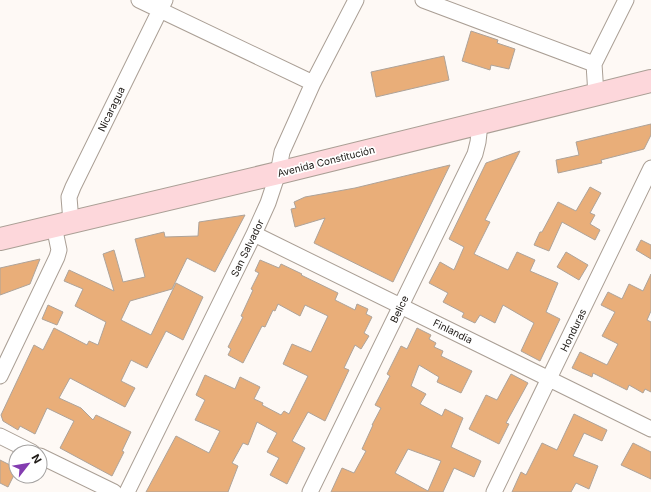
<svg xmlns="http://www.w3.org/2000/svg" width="651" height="492" font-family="Inter,sans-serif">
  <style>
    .building { fill: #e9ae79; stroke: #aea399; fill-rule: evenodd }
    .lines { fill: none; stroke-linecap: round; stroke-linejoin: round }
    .street-casing { stroke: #aa9f95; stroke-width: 17 }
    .secondary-casing { stroke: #aa9f95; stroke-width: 24 }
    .street { stroke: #fff; stroke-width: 15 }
    .secondary { stroke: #fdd7db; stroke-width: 22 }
    .labels { text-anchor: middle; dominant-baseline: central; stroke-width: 3.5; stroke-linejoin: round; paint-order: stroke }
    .street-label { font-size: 10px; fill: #1e1a16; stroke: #fff }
  </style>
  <rect width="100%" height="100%" fill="#fef9f5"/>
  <path class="building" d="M 471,31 L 498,40 L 497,43 L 515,49 L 509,69 L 491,65 L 490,70 L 462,61 Z
    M 444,56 L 449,80 L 376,97 L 371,72 Z
    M 651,124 L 651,135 L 644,149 L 601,160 L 602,163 L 558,173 L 556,160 L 579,155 L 576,142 Z
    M 520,151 L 485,220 L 490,222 L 474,254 L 508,270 L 517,252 L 535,260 L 530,271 L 558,283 L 546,312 L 560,319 L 540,361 L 521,351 L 534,323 L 503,305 L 495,323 L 480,315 L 475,323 L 462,317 L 464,313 L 443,302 L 448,293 L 429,283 L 440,262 L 454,270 L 464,247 L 449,239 L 486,163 Z
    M 450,165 L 393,282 L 314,243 L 325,218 L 295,227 L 291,209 L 296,208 L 294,202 L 305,197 L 355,188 Z
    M 590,187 L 601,193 L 590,213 L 595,215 L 590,224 L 600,230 L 595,240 L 562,222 L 549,251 L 534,245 L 540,232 L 542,232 L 558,202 L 576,211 Z
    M 245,215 L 215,272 L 187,258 L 172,289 L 130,301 L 121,320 L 151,335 L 176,283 L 203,297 L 183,340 L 166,331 L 147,368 L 131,360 L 121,381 L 135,388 L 125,407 L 70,378 L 59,398 L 81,408 L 93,420 L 96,415 L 131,432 L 122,451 L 124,452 L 112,476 L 60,448 L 74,421 L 47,408 L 35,434 L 20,426 L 18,430 L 3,421 L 1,415 L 34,345 L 43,350 L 54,328 L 87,345 L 89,341 L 98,345 L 106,322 L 75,306 L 83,289 L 64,281 L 69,270 L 114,291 L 103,254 L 114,250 L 123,282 L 145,277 L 135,239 L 164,232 L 165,237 L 198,236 L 199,222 Z
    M 641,240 L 651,245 L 651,259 L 636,250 Z
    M 566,252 L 588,265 L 579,280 L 557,267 Z
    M 40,259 L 30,284 L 0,295 L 0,268 Z
    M 260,260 L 279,268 L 281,264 L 302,274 L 301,275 L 338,293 L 335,300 L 355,310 L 357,304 L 368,309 L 366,314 L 372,317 L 364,333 L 369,336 L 361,349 L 355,345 L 344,368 L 349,370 L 325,421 L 308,412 L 292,441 L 305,448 L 287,484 L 270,475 L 279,458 L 267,452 L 277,433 L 257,422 L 248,445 L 243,443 L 232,463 L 238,466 L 228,492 L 146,492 L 176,436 L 209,453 L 220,431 L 195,420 L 205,400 L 196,395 L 205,375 L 235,389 L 240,377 L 260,387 L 254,399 L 263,403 L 262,405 L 281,415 L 284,411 L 289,414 L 308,376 L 283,364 L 292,344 L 311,352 L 328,316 L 305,305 L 300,316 L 278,304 L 275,311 L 273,310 L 265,327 L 262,326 L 243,363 L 228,355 L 231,349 L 228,347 L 243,317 L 241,316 L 253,290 L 251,289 L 259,273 L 255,271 Z
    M 651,274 L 651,311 L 647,320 L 651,322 L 651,392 L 645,389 L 643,393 L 629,385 L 627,390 L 593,373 L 592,377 L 572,368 L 580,352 L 607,365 L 618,344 L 602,336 L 615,312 L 601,305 L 608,292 L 622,299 L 629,284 L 643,291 Z
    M 48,305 L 63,312 L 57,325 L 42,319 Z
    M 417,328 L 431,335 L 429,339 L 436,343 L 434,347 L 443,351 L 441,356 L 472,371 L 461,393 L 437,382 L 439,377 L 419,365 L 411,386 L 426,394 L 420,404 L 442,416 L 445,409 L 463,418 L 451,447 L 481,461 L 474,477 L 454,468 L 443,492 L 331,492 L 342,468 L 354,473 L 366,451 L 362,449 L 373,425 L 372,425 L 381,408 L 375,405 L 390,376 L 387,374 L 401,346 L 407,349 ZM 408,449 L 441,461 L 428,491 L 395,473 Z
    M 511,374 L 528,383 L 506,423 L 509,424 L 499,444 L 469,429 L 486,395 L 497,400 Z
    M 574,414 L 607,430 L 602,441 L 584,433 L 573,456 L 598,466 L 589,489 L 576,483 L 571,492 L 512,492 L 521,472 L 526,475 L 542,443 L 557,450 Z
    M 633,443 L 651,452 L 651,479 L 621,465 Z
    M 0,460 L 16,468 L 16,471 L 8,487 L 0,483 Z"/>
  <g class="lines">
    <g class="street-casing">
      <path id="street" d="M 139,0 L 313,83
        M 423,0 L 594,64
        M 596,95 L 594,64 L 626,0
        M 71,222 L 69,197 L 73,187 L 165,0
        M 254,234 L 651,429
        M 0,376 L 57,257 L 59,250 L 54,226
        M 0,436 L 32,452
        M 40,456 L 114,492
        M 127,492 L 254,234 L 268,203 L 278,173 L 282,152 L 313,83 L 356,0
        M 310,492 L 475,154 L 478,142 L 480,124
        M 494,492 L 651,168"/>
    </g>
    <g class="secondary-casing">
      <path id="secondary" d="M 0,239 L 278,173 L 651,81"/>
    </g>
    <use href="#street" class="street"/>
    <use href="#secondary" class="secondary"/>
  </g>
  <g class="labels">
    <g class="street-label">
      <text transform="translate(111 109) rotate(-64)">Nicaragua</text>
      <text transform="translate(326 161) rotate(-14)">Avenida Constitución</text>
      <text transform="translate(247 248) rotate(-64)">San Salvador</text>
      <text transform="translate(399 309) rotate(-64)">Belice</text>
      <text transform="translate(573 330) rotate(-64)">Honduras</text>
      <text transform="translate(453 331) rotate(26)">Finlandia</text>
    </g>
  </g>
  <g transform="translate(28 464) rotate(59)"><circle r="19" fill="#ffffff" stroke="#a5a3a2"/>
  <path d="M0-3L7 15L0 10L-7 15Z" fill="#833cb0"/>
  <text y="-6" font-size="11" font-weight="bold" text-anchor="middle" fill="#1e1a16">N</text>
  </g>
</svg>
